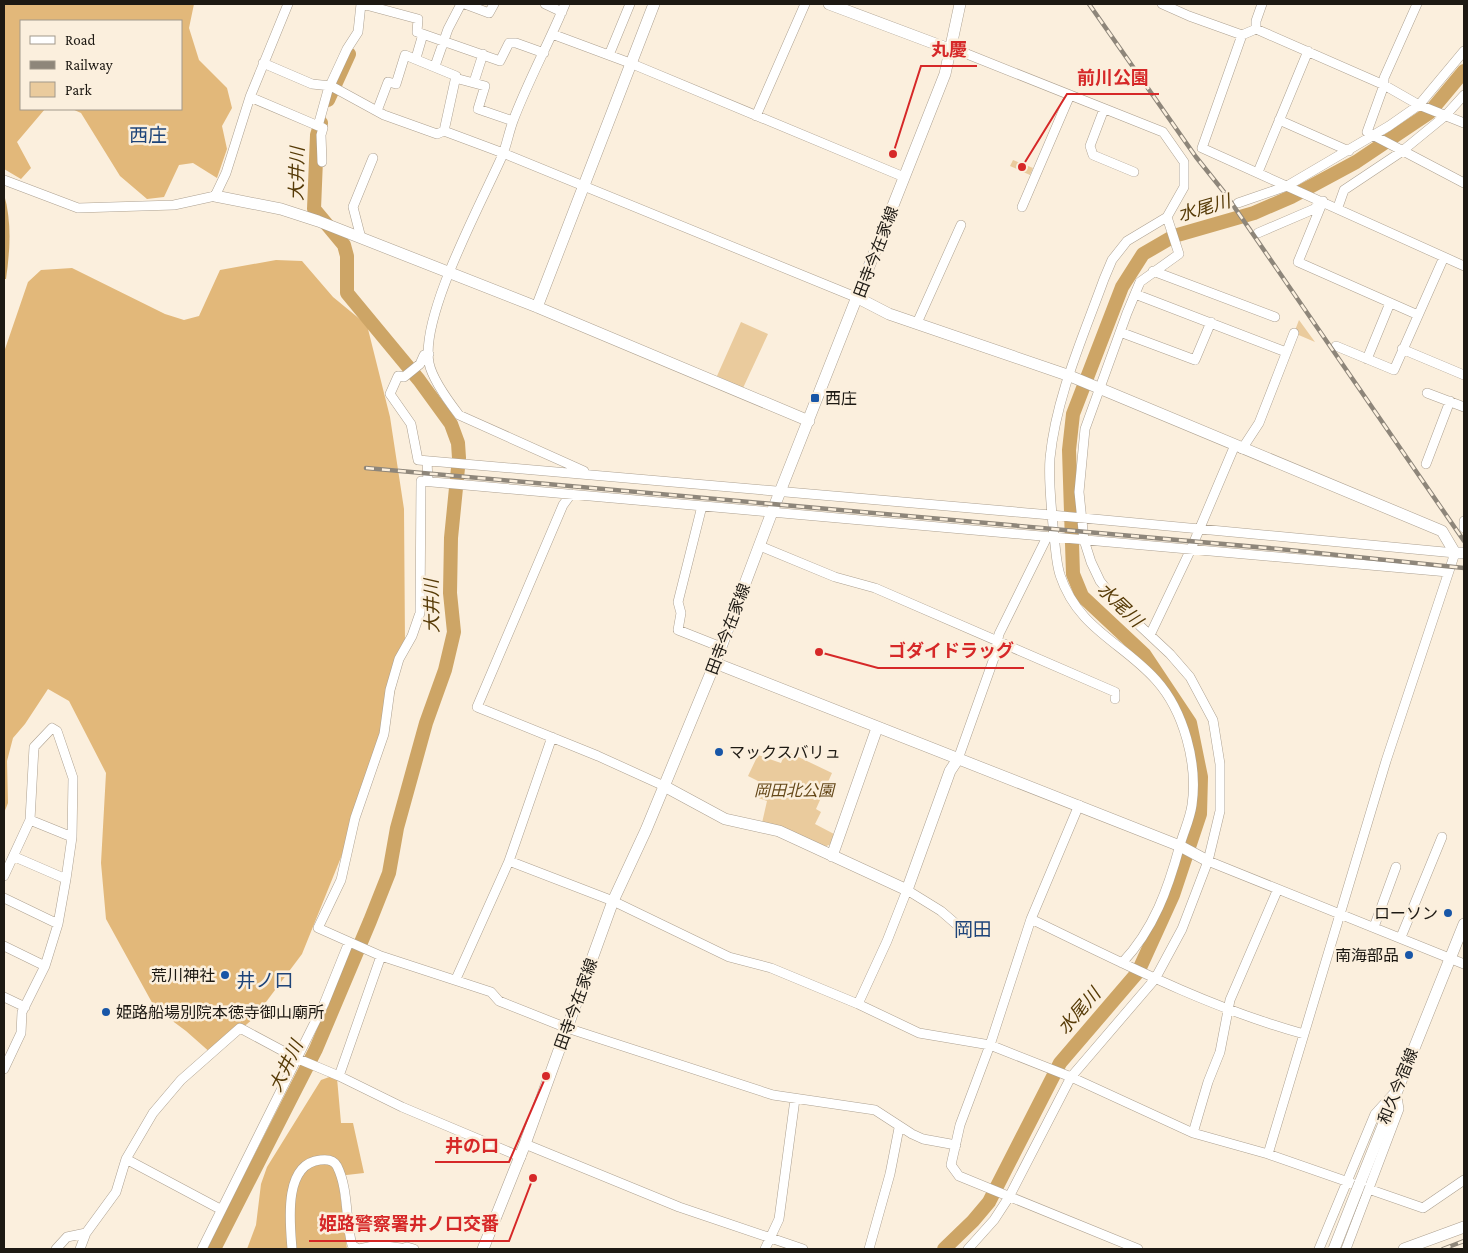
<svg xmlns="http://www.w3.org/2000/svg" width="1468" height="1253" font-family="'Crimson Pro','Noto Sans JP',serif">
  <style>
    .green { fill: #eacb9d }
    .forest { fill: #e2b87a }
    .water { fill: #cda566 }
    .lines { fill: none; stroke-linecap: round; stroke-linejoin: round }
    .river { stroke: #cda566; stroke-width: 14 }
    .street-casing { stroke: #ada191; stroke-width: 10 }
    .secondary-casing { stroke: #ada191; stroke-width: 12 }
    .street { stroke: #fff; stroke-width: 9 }
    .secondary { stroke: #fff; stroke-width: 11 }
    .rail-casing { stroke: #8e867a; stroke-width: 4.5 }
    .rail { stroke: #fbefdd; stroke-width: 2.5; stroke-dasharray: 8; stroke-linecap: butt }
    .secondary-bridge-casing { stroke: #ada191; stroke-width: 12; stroke-linecap: butt }
    .secondary-bridge { stroke: #fff; stroke-width: 11 }
    .poi-dot { fill: #1856a7; stroke: #fbefdd; stroke-width: 2 }
    .labels { text-anchor: middle; dominant-baseline: central; stroke-width: 5; stroke-linejoin: round; paint-order: stroke }
    .street-label { font-size: 16px; fill: #1d1913; stroke: #fbefdd }
    .poi-label { font-size: 16px; fill: #1d1913; stroke: #fbefdd; text-anchor: start }
    .park-label { font-size: 16px; font-style: italic; fill: #644718; stroke: #fbefdd }
    .water-label { font-size: 18px; font-style: italic; fill: #563a06; stroke: #fbefdd }
    .quarter-label { font-size: 19px; fill: #1e4479; stroke: #fbefdd }
    .leader { fill: none; stroke: #d62828; stroke-width: 2 }
    .callout-dot { fill: #d62828; stroke: #fbefdd; stroke-width: 2 }
    .callout-label { font-size: 18px; text-anchor: middle; font-weight: bold; fill: #d62828; stroke: #fbefdd; stroke-width: 5; stroke-linejoin: round; paint-order: stroke }
  </style>
  <rect width="100%" height="100%" fill="#fbefdd"/>
  <path class="green" d="M 1013,160 L 1033,168 L 1030,175 L 1010,166 Z
    M 1299,320 L 1315,342 L 1294,333 Z
    M 741,322 L 768,334 L 743,388 L 717,376 Z
    M 786,751 L 832,773 L 816,809 L 821,812 L 815,824 L 834,834 L 831,844 L 822,848 L 762,823 L 767,801 L 753,796 L 758,781 L 748,776 L 758,755 L 781,763 Z"/>
  <path class="forest" d="M 4,4 L 194,4 L 189,28 L 199,60 L 227,88 L 232,108 L 222,126 L 227,149 L 217,178 L 193,163 L 179,165 L 164,197 L 147,199 L 120,176 L 81,113 L 72,109 L 181,109 L 181,21 L 21,21 L 21,109 L 45,109 L 17,142 L 31,168 L 21,179 L 4,169 Z
    M 276,260 L 302,261 L 333,297 L 367,325 L 390,417 L 404,509 L 405,644 L 379,763 L 302,954 L 254,1018 L 212,1054 L 186,1031 L 155,1008 L 106,919 L 101,863 L 106,773 L 69,701 L 48,689 L 25,724 L 13,738 L 7,761 L 8,803 L 4,813 L 4,352 L 28,282 L 41,270 L 72,268 L 165,314 L 184,320 L 199,316 L 220,270 Z
    M 332,1076 L 337,1078 L 341,1123 L 353,1123 L 364,1173 L 338,1176 L 347,1249 L 247,1249 L 256,1225 L 261,1184 L 267,1167 L 321,1080 Z"/>
  <path class="water" d="M 4,194 C 12,222 10,251 6,279 L 4,279 Z"/>
  <g class="lines">
    <path class="river" d="M 328,100 L 349,54
      M 214,1249 L 316,1049 L 370,921 L 389,873 L 397,828 L 426,723 L 445,670 L 454,632 L 450,593 L 451,538 L 459,458 L 458,443 L 451,424 L 419,380 L 347,293 L 347,256 L 344,245 L 314,209 L 317,135 L 321,123
      M 944,1249 L 973,1221 L 989,1202 L 1060,1063 L 1138,972 L 1173,895 L 1200,814 L 1201,777 L 1190,723 L 1144,654 L 1082,596 L 1073,574 L 1069,450 L 1073,414 L 1122,287 L 1143,254 L 1174,236 L 1254,213 L 1291,197 L 1356,162 L 1429,113 L 1464,71"/>
    <g class="street-casing">
      <path id="street" d="M 362,4 L 418,19 L 417,32 L 500,61 L 509,43 L 516,43 L 544,53
        M 465,4 L 489,13 L 494,4
        M 545,4 L 562,12
        M 565,4 C 549,43 528,81 513,121 C 509,132 507,143 503,154 C 483,200 420,315 429,363 C 432,378 449,402 459,415 L 584,471
        M 1162,4 L 1189,16 L 1242,35 L 1256,29
        M 1417,4 L 1384,78 L 1384,85 L 1367,132 L 1464,183
        M 1256,29 L 1384,85 L 1419,105 L 1464,123
        M 1256,29 L 1256,21 L 1262,4
        M 552,34 L 630,63 L 904,177
        M 1242,35 L 1202,148 L 1464,266
        M 949,49 L 967,54 L 1163,132 L 1184,162 L 1184,187 L 1167,217 L 1127,241 L 1112,260 L 1104,279 C 1083,337 1056,397 1050,458 C 1048,484 1052,511 1054,537 C 1056,550 1056,562 1060,575 C 1078,629 1122,642 1156,680 C 1184,711 1198,764 1192,805 C 1190,819 1184,831 1180,845 C 1168,889 1154,929 1122,963
        M 609,55 L 630,4
        M 416,58 L 423,34
        M 263,63 L 312,84 L 331,86 L 384,115 L 437,134 L 444,131 L 503,153 L 858,298
        M 435,66 L 448,29 L 461,4
        M 455,78 L 485,86 L 478,109 L 513,121
        M 474,82 L 483,54
        M 250,97 L 323,128 L 321,135 L 322,162
        M 1104,109 L 1090,146 L 1093,155 L 1134,172
        M 377,111 L 388,82 L 396,84 L 405,55 L 456,76 L 444,131
        M 756,116 L 805,4
        M 1279,120 L 1349,151
        M 318,126 L 328,90 L 347,49 L 358,32 L 361,4
        M 1258,172 L 1308,51
        M 4,180 L 78,208 L 174,205 L 215,196 L 226,173 L 250,97 L 288,4
        M 1323,201 L 1298,262 L 1418,315
        M 1238,203 L 1287,186 L 1389,126 L 1419,105 L 1464,51
        M 1022,207 L 1070,95
        M 1338,207 L 1344,190 L 1401,152 L 1445,116 L 1464,95
        M 1258,233 L 1314,209 L 1321,202
        M 361,238 L 353,207 L 373,158
        M 1153,271 L 1275,317
        M 1135,294 L 1286,352
        M 917,323 L 961,225
        M 1120,332 L 1195,360 L 1211,322
        M 1336,346 L 1394,370 L 1444,257
        M 1402,349 L 1464,375
        M 429,354 L 424,355 L 420,364 L 404,377 L 398,376 L 390,394 L 411,424 L 418,460 L 1051,515 L 1455,553 L 1386,761 L 1268,1154
        M 1367,359 L 1390,303
        M 1427,393 L 1464,407
        M 1242,449 L 1259,423 L 1294,333
        M 427,461 L 428,481
        M 1426,464 L 1450,401
        M 571,494 L 563,505 L 477,707 L 598,756 L 664,786
        M 702,506 L 678,602 L 681,613 L 678,630 L 721,647
        M 1464,521 L 1464,528
        M 760,546 L 835,577 L 875,588 L 1115,692 L 1115,699
        M 1150,635 L 1191,549 L 1235,445
        M 958,759 L 994,658 L 999,634 L 1047,537
        M 1079,805 L 1031,919 L 990,1045 L 960,1125 L 951,1165 L 959,1176 L 1138,1249
        M 30,820 L 72,837
        M 15,857 L 66,879
        M 509,861 L 613,901 L 729,957 L 771,968 L 858,1004 L 919,1033 L 990,1045 L 1071,1077 L 1193,1133 L 1268,1154 L 1423,1208 L 1464,1180
        M 1208,861 L 1464,964
        M 4,876 L 30,820 L 34,747 L 52,728 L 57,731 L 73,778 L 72,837 L 66,879 L 58,924 L 45,966 L 22,1012 L 21,1033 L 4,1069
        M 4,898 L 58,924
        M 1031,919 C 1120,962 1209,1008 1304,1034
        M 1374,927 L 1396,867
        M 1401,937 L 1442,837
        M 4,946 L 45,966
        M 456,979 L 509,861 L 552,737
        M 4,997 L 25,1007
        M 858,1004 L 887,941 L 907,890 L 941,911 L 956,924
        M 339,1076 L 381,956
        M 1193,1133 L 1208,1082 L 1220,1052 L 1230,1000 L 1277,891
        M 525,1144 L 679,1207 L 803,1249
        M 956,1145 L 923,1139 L 912,1134 L 875,1110 L 773,1095 L 567,1028 L 499,1001 L 491,992 L 381,956 L 318,928 L 341,880 L 355,818 L 384,734 L 390,690 L 399,659 L 412,636 L 420,613 L 421,481 L 1448,572
        M 126,1159 L 220,1209
        M 56,1249 L 67,1237 L 86,1233 L 116,1192 L 126,1159 L 153,1113 L 181,1080 L 240,1028 L 296,1058 L 339,1076 L 402,1107 L 521,1157
        M 80,1249 L 86,1233
        M 202,1249 L 324,1004 L 349,942
        M 292,1249 C 290,1223 283,1164 320,1160 C 327,1159 334,1160 337,1166 C 349,1190 345,1220 352,1245 L 358,1249
        M 359,1249 L 378,1245 L 401,1248
        M 400,1249 L 407,1247 L 414,1249
        M 765,1249 L 779,1219 L 795,1099
        M 869,1249 L 890,1174 L 899,1128
        M 968,1249 L 994,1220 L 1009,1197 L 1071,1077 L 1155,979 L 1182,929 L 1208,861 L 1220,811 L 1220,764 L 1213,720 L 1190,677 L 1170,654 L 1122,609 L 1100,581 L 1091,562 L 1084,540 L 1079,492 L 1085,429 L 1127,313 L 1140,282 L 1179,254 L 1167,217
        M 1319,1249 L 1375,1114 L 1394,1093
        M 1346,1249 L 1399,1109 L 1396,1091"/>
    </g>
    <g class="secondary-casing">
      <path id="secondary" d="M 829,4 L 949,49
        M 215,196 L 281,209 L 318,221 L 537,307 L 809,421
        M 858,298 L 889,314 L 1070,376 L 1442,531 L 1455,553 L 1464,553
        M 537,307 L 654,4
        M 715,663 L 1180,846 L 1208,861
        M 664,786 L 725,819 L 779,831 L 907,890 L 950,771 L 958,759
        M 832,856 L 877,728
        M 1360,1183 L 1464,924
        M 483,1249 L 525,1144 L 613,901 L 646,830 L 715,663 L 772,512 L 945,74 L 960,4
        M 1404,1249 L 1464,1227"/>
    </g>
    <use href="#street" class="street"/>
    <use href="#secondary" class="secondary"/>
    <g class="rail-casing">
      <path id="rail" d="M 1089,4 L 1196,157 L 1224,192 L 1464,541
        M 366,468 L 1279,549 L 1464,568
        M 1443,1249 L 1464,1241"/>
    </g>
    <use href="#rail" class="rail"/>
    <g class="secondary-bridge-casing">
      <path id="secondary-bridge" d="M 1334,1249 L 1360,1183"/>
    </g>
    <use href="#secondary-bridge" class="secondary-bridge"/>
  </g>
  <g class="poi-dot">
    <rect x="810" y="393" width="10" height="10" rx="2.5"/>
    <circle cx="719" cy="752" r="5"/>
    <circle cx="1448" cy="913" r="5"/>
    <circle cx="1409" cy="955" r="5"/>
    <circle cx="225" cy="975" r="5"/>
    <circle cx="106" cy="1012" r="5"/>
  </g>
  <g class="labels">
    <g class="street-label">
      <text transform="translate(876 252) rotate(-69)">田寺今在家線</text>
      <text transform="translate(728 629) rotate(-69)">田寺今在家線</text>
      <text transform="translate(576 1004) rotate(-70)">田寺今在家線</text>
      <text transform="translate(1398 1086) rotate(-68)">和久今宿線</text>
    </g>
    <g class="poi-label">
      <text x="825" y="398">西庄</text>
      <text x="729" y="752">マックスバリュ</text>
      <text x="1438" y="913" text-anchor="end">ローソン</text>
      <text x="1399" y="955" text-anchor="end">南海部品</text>
      <text x="215" y="975" text-anchor="end">荒川神社</text>
      <text x="116" y="1012">姫路船場別院本徳寺御山廟所</text>
    </g>
    <g class="park-label">
      <text x="794" y="790">岡田北公園</text>
    </g>
    <g class="water-label">
      <text transform="translate(297 174) rotate(-89)">大井川</text>
      <text transform="translate(1204 208) rotate(-16)">水尾川</text>
      <text transform="translate(1120 605) rotate(44)">水尾川</text>
      <text transform="translate(432 606) rotate(-91)">大井川</text>
      <text transform="translate(1079 1011) rotate(-49)">水尾川</text>
      <text transform="translate(286 1066) rotate(-64)">大井川</text>
    </g>
    <g class="quarter-label">
      <text x="148" y="135">西庄</text>
      <text x="973" y="929">岡田</text>
      <text x="265" y="980">井ノ口</text>
    </g>
  </g>
  <path class="leader" d="M893 154L921 66H977M1022 167L1067 94H1159M819 652L878 668H1024M546 1076L509 1162H435M533 1178L509 1241H309"/>
  <g class="callout-dot">
    <circle cx="893" cy="154" r="5"/>
    <circle cx="1022" cy="167" r="5"/>
    <circle cx="819" cy="652" r="5"/>
    <circle cx="546" cy="1076" r="5"/>
    <circle cx="533" cy="1178" r="5"/>
  </g>
  <g class="callout-label">
    <text x="949" y="56">丸慶</text>
    <text x="1113" y="84">前川公園</text>
    <text x="951" y="657">ゴダイドラッグ</text>
    <text x="472" y="1152">井の口</text>
    <text x="409" y="1230">姫路警察署井ノ口交番</text>
  </g>
  <rect width="1468" height="1253" fill="none" stroke="#1d1913" stroke-width="10"/>
  <rect x="20" y="20" width="162" height="90" fill="#fbefdd" stroke="#a2998c"/>
  <rect x="30" y="36" width="25" height="8" fill="#ffffff" stroke="#a2998c"/>
  <text x="65" y="45" font-size="15" fill="#1d1913">Road</text>
  <rect x="30" y="61" width="25" height="8" fill="#8e867a" stroke="#a2998c"/>
  <text x="65" y="70" font-size="15" fill="#1d1913">Railway</text>
  <rect x="30" y="82" width="25" height="15" fill="#eacb9d" stroke="#a2998c"/>
  <text x="65" y="95" font-size="15" fill="#1d1913">Park</text>
</svg>
